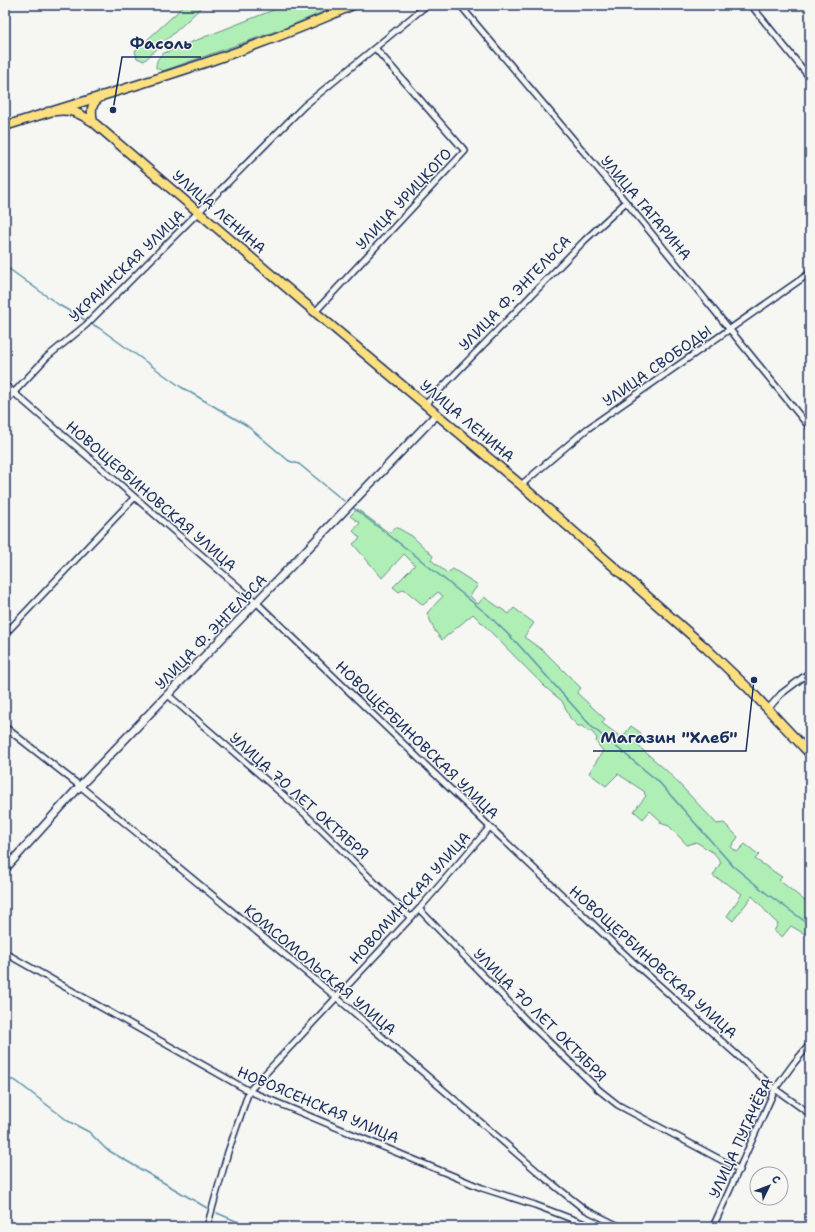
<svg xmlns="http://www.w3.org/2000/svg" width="815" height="1232" font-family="'Shantell Sans',sans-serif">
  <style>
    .green { fill: #afeeb5; stroke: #658e8a }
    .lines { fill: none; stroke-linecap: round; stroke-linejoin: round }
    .stream { stroke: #5a93ab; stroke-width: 1.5 }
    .street-casing { stroke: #1b2f5e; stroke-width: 8 }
    .secondary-casing { stroke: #1b2f5e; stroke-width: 10 }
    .primary-casing { stroke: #1b2f5e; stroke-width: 11 }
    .street { stroke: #f6f6f2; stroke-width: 5 }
    .secondary { stroke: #f6f6f2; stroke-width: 7 }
    .primary { stroke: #fce080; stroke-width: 8 }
    .labels { text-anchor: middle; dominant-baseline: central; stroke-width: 3; stroke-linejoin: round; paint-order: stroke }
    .street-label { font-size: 15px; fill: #1b2f5e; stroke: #f6f6f2 }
    .leader { fill: none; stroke: #1b2f5e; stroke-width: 1.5 }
    .callout-dot { fill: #1b2f5e; stroke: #f6f6f2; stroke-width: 1.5 }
    .callout-label { font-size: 16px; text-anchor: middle; font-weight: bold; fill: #1b2f5e; stroke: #f6f6f2; stroke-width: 3; stroke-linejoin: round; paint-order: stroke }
  </style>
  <rect width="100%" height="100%" fill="#f6f6f2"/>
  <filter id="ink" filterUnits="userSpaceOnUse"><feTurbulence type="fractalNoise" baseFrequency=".025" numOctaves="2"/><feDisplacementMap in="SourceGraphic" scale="8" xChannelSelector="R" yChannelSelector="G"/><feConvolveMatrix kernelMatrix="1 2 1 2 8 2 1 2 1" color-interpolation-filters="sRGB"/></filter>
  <g filter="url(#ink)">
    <path class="green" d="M 185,5 L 204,5 L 144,61 L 137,58 L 135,51 Z
      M 286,5 L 339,5 L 285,28 L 163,71 L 156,68 C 156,61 158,57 164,53 Z
      M 357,509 L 389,533 L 396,527 L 412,536 L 433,556 L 431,560 L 447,573 L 453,569 L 478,585 L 470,596 L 478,604 L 484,597 L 509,614 L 514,608 L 534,623 L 524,637 L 545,652 L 581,688 L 577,693 L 605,719 L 602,723 L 622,738 L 631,726 L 641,733 L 636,744 L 667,771 L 717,824 L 724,823 L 738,837 L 731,847 L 737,852 L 745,844 L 759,855 L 755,859 L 782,877 L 779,880 L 810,905 L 810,937 L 791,926 L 782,937 L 774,931 L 778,924 C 768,916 762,905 752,896 L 733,921 L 727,916 L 742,894 L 729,885 L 713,876 L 721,862 L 714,853 L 696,842 L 687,845 L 669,826 L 660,823 L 661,821 L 650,811 L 643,819 L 634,811 L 646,796 L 644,793 L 645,792 L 618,774 L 606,786 L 589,773 L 603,751 L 596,742 L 597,738 L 591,731 L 587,731 L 582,726 L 578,726 L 570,718 L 562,701 L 545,687 L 473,614 L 442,640 L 435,631 L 427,613 L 443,596 L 438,592 L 423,605 L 404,589 L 399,592 L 393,587 L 415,565 L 404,554 L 382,578 L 353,544 L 360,538 L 353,531 L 360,523 L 350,516 Z"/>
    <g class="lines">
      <path class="stream" d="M 5,266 L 59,305 L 99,328 L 181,387 L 246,425 L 289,461 L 299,464 L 344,501
        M 352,507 L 411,552 L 487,614 L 517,643 L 592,727 L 658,781 L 733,866 L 766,893 L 810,925
        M 5,1078 L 16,1081 L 68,1121 L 89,1132 L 106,1149 L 207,1208
        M 217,1213 L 250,1227"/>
      <g class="street-casing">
        <path id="street" d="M 460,5 L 626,202 L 810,428
          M 751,5 L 810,78
          M 315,312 L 465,151 L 375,48
          M 5,385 L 257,603 L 490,827 L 632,961 L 775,1089 L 810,1114
          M 5,402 L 47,357 L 86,325 L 304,106 L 427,5
          M 426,404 L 585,240 L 626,202
          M 521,485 L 587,429 L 810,273
          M 5,634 L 134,498
          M 168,695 L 304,813 L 410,917
          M 768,709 L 781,694 L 810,672
          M 5,727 L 80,786 L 336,997 L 545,1178 L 584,1209 L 621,1227
          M 419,909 L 528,1022 L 599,1090 L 618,1105 L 740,1170
          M 5,953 L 249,1091 L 482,1188 L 535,1205 L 593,1227
          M 207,1227 L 228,1152 L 249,1091 L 419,909 L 490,827
          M 713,1227 L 775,1089 L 794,1063 L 810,1044"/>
      </g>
      <g class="secondary-casing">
        <path id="secondary" d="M 5,869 L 80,786 L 437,414"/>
      </g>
      <g class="primary-casing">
        <path id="primary" d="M 48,112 C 68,108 76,111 93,122 L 315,312 L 521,485 L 706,648 L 748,688 L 810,754
          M 93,122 C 91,112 90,103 101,97
          M 5,126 C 122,89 242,56 353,5"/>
      </g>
      <use href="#street" class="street"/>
      <use href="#secondary" class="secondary"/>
      <use href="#primary" class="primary"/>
    </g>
  </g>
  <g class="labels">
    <g class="street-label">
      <text transform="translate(404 199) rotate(-47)">УЛИЦА УРИЦКОГО</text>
      <text transform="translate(646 208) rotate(50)">УЛИЦА ГАГАРИНА</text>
      <text transform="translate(219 212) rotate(41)">УЛИЦА ЛЕНИНА</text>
      <text transform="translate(127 266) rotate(-44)">УКРАИНСКАЯ УЛИЦА</text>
      <text transform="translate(515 293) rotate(-46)">УЛИЦА Ф. ЭНГЕЛЬСА</text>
      <text transform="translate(657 366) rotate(-35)">УЛИЦА СВОБОДЫ</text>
      <text transform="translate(467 421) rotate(40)">УЛИЦА ЛЕНИНА</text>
      <text transform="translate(151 496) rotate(41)">НОВОЩЕРБИНОВСКАЯ УЛИЦА</text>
      <text transform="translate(211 632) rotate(-46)">УЛИЦА Ф. ЭНГЕЛЬСА</text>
      <text transform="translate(417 740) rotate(44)">НОВОЩЕРБИНОВСКАЯ УЛИЦА</text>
      <text transform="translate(299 796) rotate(42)">УЛИЦА 70 ЛЕТ ОКТЯБРЯ</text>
      <text transform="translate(410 898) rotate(-48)">НОВОМИНСКАЯ УЛИЦА</text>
      <text transform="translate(653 962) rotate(42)">НОВОЩЕРБИНОВСКАЯ УЛИЦА</text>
      <text transform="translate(320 970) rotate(40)">КОМСОМОЛЬСКАЯ УЛИЦА</text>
      <text transform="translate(540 1015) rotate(45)">УЛИЦА 70 ЛЕТ ОКТЯБРЯ</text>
      <text transform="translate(318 1105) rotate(23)">НОВОЯСЕНСКАЯ УЛИЦА</text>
      <text transform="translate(741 1138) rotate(-65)">УЛИЦА ПУГАЧЁВА</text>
    </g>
  </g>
  <path class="leader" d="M113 110L122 57H201M754 680L746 751H593"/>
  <g class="callout-dot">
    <circle cx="113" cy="110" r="4"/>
    <circle cx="754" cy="680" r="4"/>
  </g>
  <g class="callout-label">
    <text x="161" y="49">Фасоль</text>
    <text x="669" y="743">Магазин "Хлеб"</text>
  </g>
  <rect width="815" height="1232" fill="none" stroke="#f6f6f2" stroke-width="20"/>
  <rect x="10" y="10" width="795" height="1212" fill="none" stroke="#1b2f5e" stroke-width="1.5" filter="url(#ink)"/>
  <g transform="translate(769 1186) rotate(47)"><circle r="19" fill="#f6f6f2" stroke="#9ea6b7"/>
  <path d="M0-3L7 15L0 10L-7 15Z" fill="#1b2f5e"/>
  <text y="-6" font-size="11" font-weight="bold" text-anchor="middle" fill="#1b2f5e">С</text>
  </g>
</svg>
